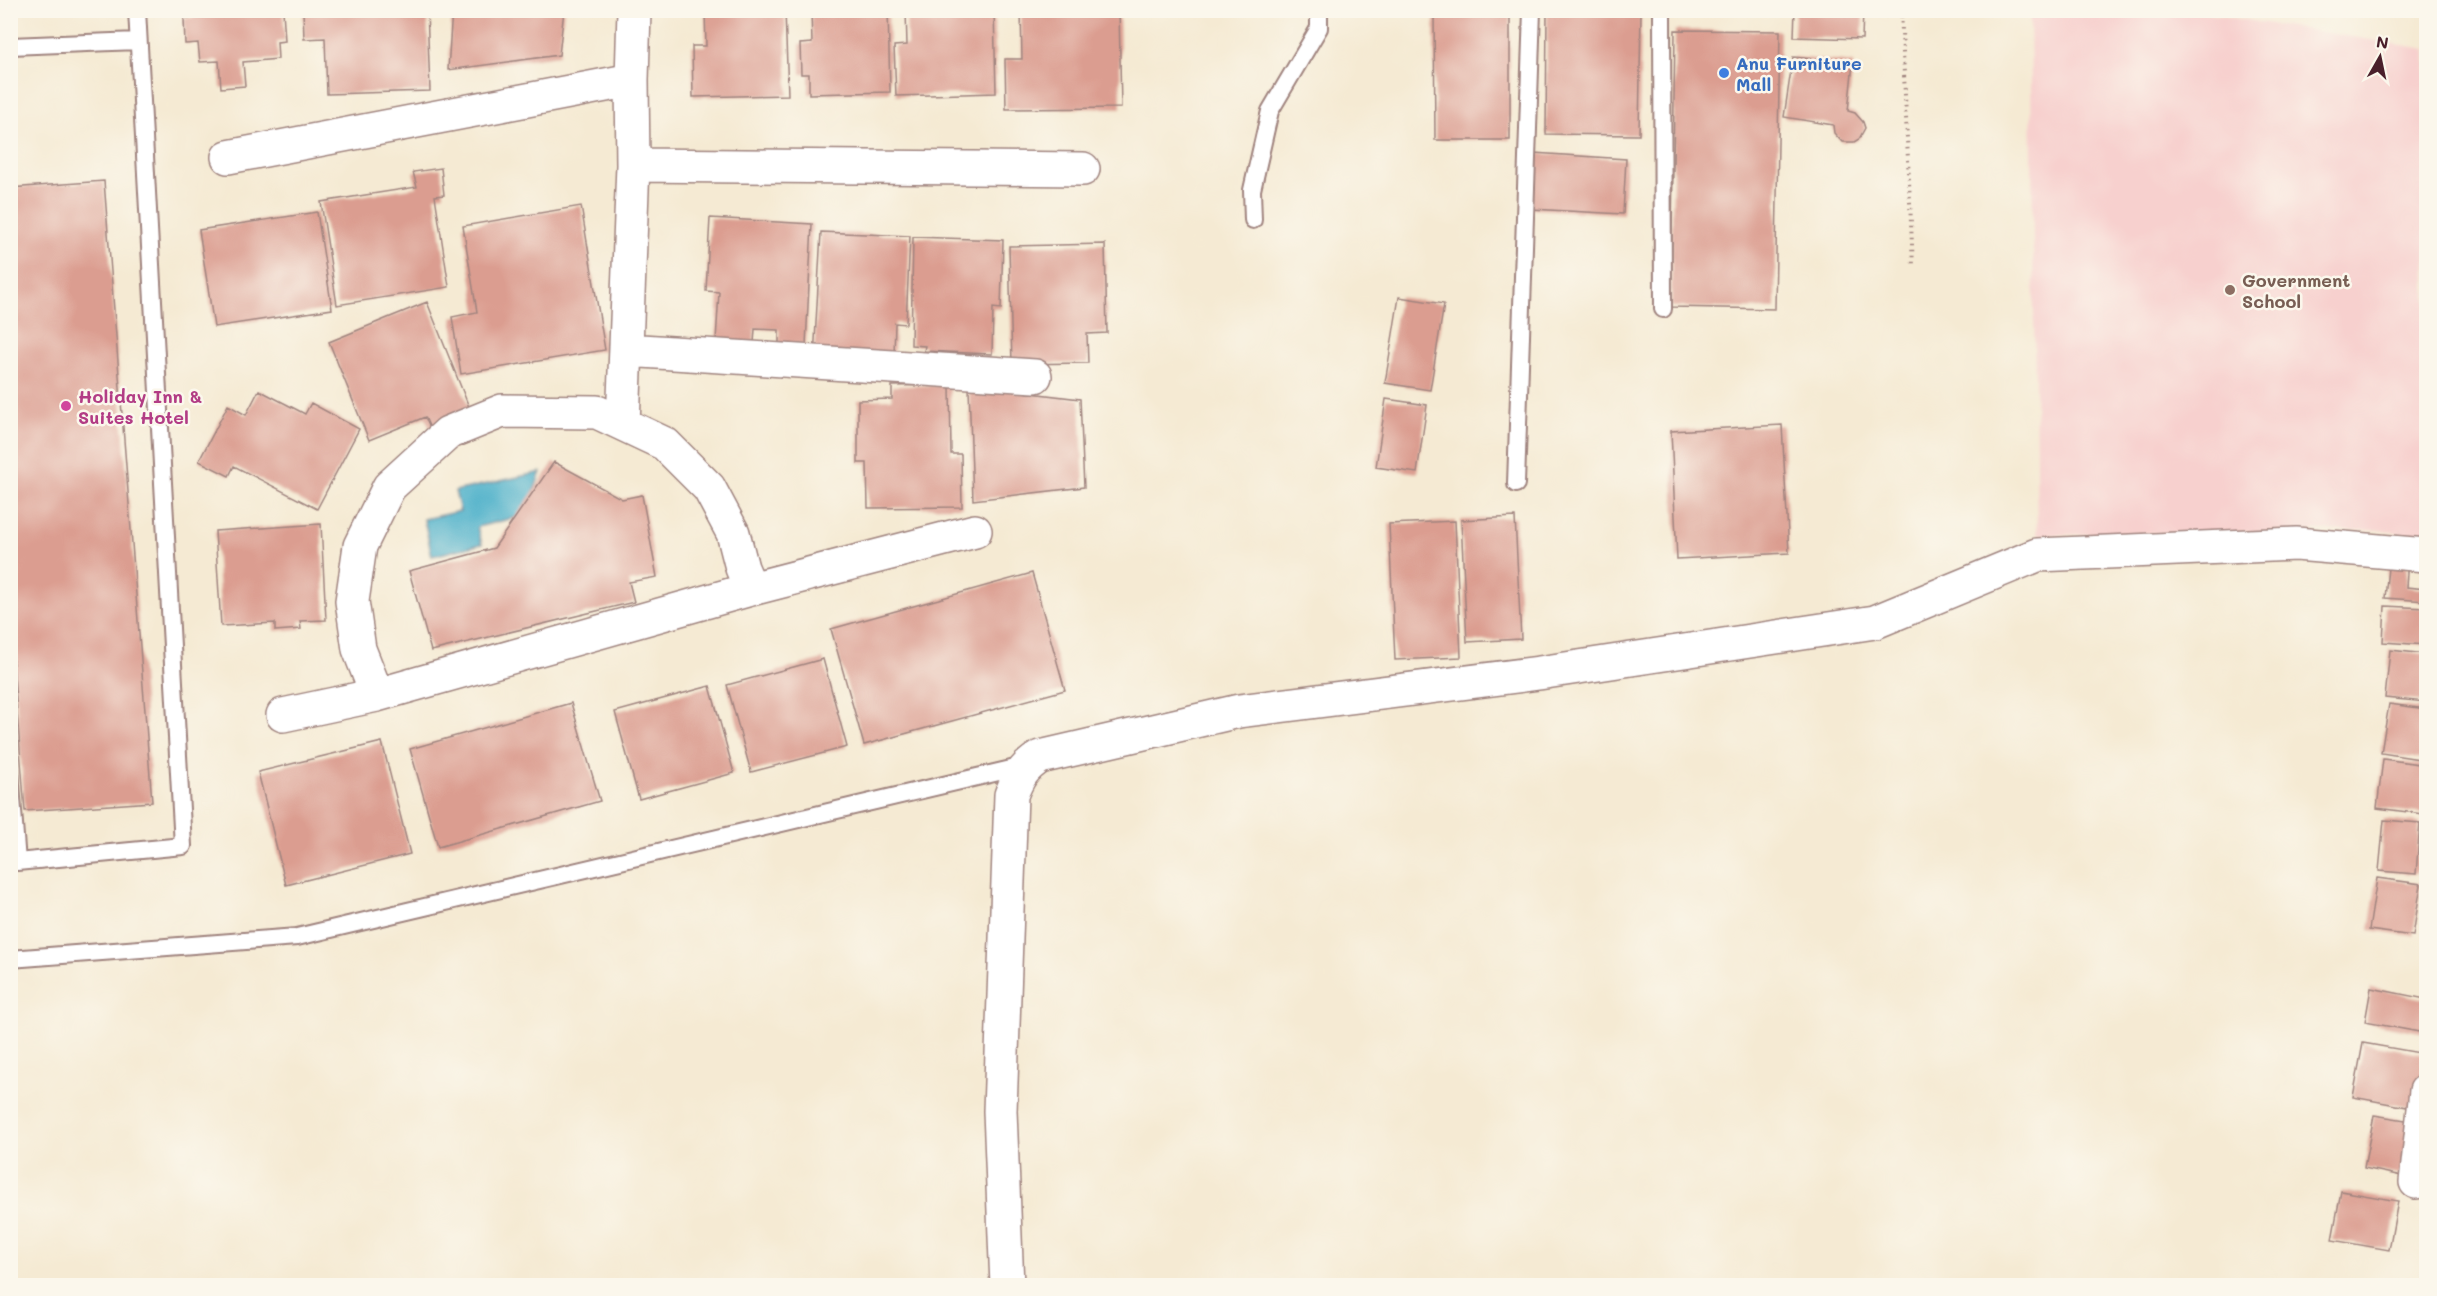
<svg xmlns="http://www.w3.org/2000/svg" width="2437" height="1296" font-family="Mali,sans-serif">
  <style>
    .built { fill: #f7d0ce }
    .water { fill: #49afc9; stroke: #4a677a; stroke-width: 1.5 }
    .building { fill: #db9d90 }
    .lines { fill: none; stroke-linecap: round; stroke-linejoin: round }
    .lane-casing { stroke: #a0847f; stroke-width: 20 }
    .street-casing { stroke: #a0847f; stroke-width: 36 }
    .path { stroke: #a0847f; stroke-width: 4; stroke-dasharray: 1.5 4.5; stroke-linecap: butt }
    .lane { stroke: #fff; stroke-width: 16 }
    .street { stroke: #fff; stroke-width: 33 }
    .shop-dot { fill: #3f7fe0; stroke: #fbf7ec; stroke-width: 2 }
    .education-dot { fill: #8d6e63; stroke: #fbf7ec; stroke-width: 2 }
    .hotel-dot { fill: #d1479c; stroke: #fbf7ec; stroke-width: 2 }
    .labels { text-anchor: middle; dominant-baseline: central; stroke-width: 5; stroke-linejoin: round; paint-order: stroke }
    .shop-label { font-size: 18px; font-weight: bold; fill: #366cbe; stroke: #fbf7ec; text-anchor: start }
    .education-label { font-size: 18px; font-weight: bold; fill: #785e54; stroke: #fbf7ec; text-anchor: start }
    .hotel-label { font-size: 18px; font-weight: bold; fill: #b23c85; stroke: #fbf7ec; text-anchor: start }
  </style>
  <rect width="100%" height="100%" fill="#fbf7ec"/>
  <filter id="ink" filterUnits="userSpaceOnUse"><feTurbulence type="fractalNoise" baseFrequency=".0167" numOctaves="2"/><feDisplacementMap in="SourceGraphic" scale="12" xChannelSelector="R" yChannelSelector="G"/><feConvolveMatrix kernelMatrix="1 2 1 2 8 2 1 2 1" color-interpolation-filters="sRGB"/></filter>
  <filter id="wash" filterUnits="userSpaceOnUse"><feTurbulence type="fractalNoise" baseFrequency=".008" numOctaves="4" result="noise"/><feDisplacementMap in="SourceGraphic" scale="24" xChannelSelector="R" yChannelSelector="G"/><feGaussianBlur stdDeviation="1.35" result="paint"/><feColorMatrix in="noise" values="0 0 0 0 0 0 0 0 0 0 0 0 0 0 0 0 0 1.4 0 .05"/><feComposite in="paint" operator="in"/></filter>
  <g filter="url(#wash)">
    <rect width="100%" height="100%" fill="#f5ead3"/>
    <path class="built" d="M 2030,11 L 2191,11 L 2426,49 L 2426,537 L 2378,530 L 2037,535 Z"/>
    <path class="water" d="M 541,472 L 525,515 L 477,527 L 482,544 L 432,556 L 424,519 L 460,511 L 455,491 Z"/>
    <g id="blocks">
      <path class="building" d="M 196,10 L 283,10 L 285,41 L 277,42 L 278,59 L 243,62 L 245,86 L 221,88 L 219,61 L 200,62 L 198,43 L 185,44 L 184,18 L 196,17 Z
        M 303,10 L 427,10 L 430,91 L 327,94 L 325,38 L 304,39 Z
        M 452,10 L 564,10 L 559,55 L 448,70 Z
        M 705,10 L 785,10 L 788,95 L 693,97 L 692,46 L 706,46 Z
        M 811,10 L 888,10 L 890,92 L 809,94 L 809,74 L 801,74 L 800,44 L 812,43 Z
        M 906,10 L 994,10 L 996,93 L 896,96 L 894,46 L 907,45 Z
        M 1021,10 L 1119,10 L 1121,108 L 1006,109 L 1005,59 L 1022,59 Z
        M 1434,10 L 1510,10 L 1510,140 L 1435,140 Z
        M 1547,10 L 1641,10 L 1639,135 L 1546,134 Z
        M 1795,10 L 1863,10 L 1862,39 L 1794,37 Z
        M 1675,30 L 1780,31 L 1775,309 L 1671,307 Z
        M 1793,57 L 1853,63 L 1848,111 L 1855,113 L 1863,122 L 1865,128 L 1859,139 L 1854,142 L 1842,142 L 1834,133 L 1833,125 L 1784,117 Z
        M 1533,153 L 1626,159 L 1623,214 L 1531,209 Z
        M 441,168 L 444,195 L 435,196 L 449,287 L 337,305 L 321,202 L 417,187 L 413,172 Z
        M 104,181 L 152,802 L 25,811 L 10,625 L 10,188 Z
        M 581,206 L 605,350 L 461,374 L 452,317 L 477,312 L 463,226 Z
        M 317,212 L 332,309 L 214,327 L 199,230 Z
        M 710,218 L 812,224 L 806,345 L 779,344 L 779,330 L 755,329 L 754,343 L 716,341 L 719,292 L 706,291 Z
        M 821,232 L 910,236 L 906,324 L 895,323 L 894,355 L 814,359 Z
        M 913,237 L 1003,240 L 1001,309 L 993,308 L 992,354 L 924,351 L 925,346 L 911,345 Z
        M 1105,244 L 1107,333 L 1087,334 L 1088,363 L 1012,364 L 1009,246 Z
        M 1399,297 L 1444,304 L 1430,390 L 1385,383 Z
        M 427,302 L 473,417 L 432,433 L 425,417 L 369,440 L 329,342 Z
        M 950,385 L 951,454 L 961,454 L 962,507 L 868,508 L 867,463 L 858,463 L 858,400 L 892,399 L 892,386 Z
        M 979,387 L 1080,399 L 1084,487 L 973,500 L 969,388 Z
        M 259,390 L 305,414 L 311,403 L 359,429 L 317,509 L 234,466 L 229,476 L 199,461 L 228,405 L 246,415 Z
        M 1386,399 L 1427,405 L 1417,473 L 1376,467 Z
        M 1782,425 L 1789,553 L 1677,559 L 1671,431 Z
        M 554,462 L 622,499 L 642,495 L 657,577 L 629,582 L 634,602 L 431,651 L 409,571 L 494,548 Z
        M 1515,517 L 1521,639 L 1467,642 L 1461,520 Z
        M 1455,521 L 1461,657 L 1395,660 L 1389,524 Z
        M 321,524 L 326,620 L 300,621 L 301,629 L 275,631 L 275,623 L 221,626 L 215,531 Z
        M 2389,558 L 2408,559 L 2406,587 L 2426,589 L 2426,601 L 2385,598 Z
        M 1032,573 L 1065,690 L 864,745 L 831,629 Z
        M 2385,606 L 2426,608 L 2426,645 L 2383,642 Z
        M 2390,650 L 2426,654 L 2426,702 L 2385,698 Z
        M 823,659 L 847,747 L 751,772 L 727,685 Z
        M 710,686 L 734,773 L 639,799 L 615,712 Z
        M 571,703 L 600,801 L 438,847 L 410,749 Z
        M 2389,704 L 2426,709 L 2426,760 L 2381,753 Z
        M 382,742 L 410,854 L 286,885 L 258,772 Z
        M 2383,759 L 2426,765 L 2426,792 L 2423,814 L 2377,808 Z
        M 2384,820 L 2420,823 L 2416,874 L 2379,871 Z
        M 2377,878 L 2421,884 L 2413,936 L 2369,930 Z
        M 2371,988 L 2426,999 L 2425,1033 L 2365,1022 Z
        M 2363,1043 L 2426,1054 L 2418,1109 L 2353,1097 Z
        M 2374,1115 L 2412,1121 L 2402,1176 L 2364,1168 Z
        M 2341,1191 L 2398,1201 L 2389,1250 L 2332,1240 Z"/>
    </g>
  </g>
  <g filter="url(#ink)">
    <use href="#blocks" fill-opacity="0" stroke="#a0847f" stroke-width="1.5"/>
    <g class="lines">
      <g class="lane-casing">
        <path id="lane" d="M 1662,10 L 1663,309
          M 10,46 L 138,41
          M 1253,220 L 1252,190 L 1270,111 L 1319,28 L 1319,10
          M 1516,484 L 1532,10
          M 10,772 L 17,862 L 183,846 L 137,10
          M 10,959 L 297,937 L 1024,766"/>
      </g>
      <g class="street-casing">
        <path id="street" d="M 228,157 L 632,80
          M 633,165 L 1083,169
          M 626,350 L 1035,376
          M 623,424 L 633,165 L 632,80 L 634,10
          M 377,695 L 359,649 L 352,601 L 360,546 L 389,487 L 448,433 L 502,411 L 597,412 L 665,444 L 709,488 L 733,533 L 742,568 L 751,589
          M 283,715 L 377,695 L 751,589 L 975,531
          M 2416,1182 L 2426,1091
          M 1007,1286 L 1000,1111 L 1011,795 C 1018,777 1024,767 1040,757 L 1239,711 L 1539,673 L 1875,622 L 2037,555 L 2296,544 L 2426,555"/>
      </g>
      <path class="path" d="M 1901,10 L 1913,266"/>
      <use href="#lane" class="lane"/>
      <use href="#street" class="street"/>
    </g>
  </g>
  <circle class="shop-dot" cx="1724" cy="73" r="6"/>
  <circle class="education-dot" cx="2230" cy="290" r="6"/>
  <circle class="hotel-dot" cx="66" cy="406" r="6"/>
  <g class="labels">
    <g class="shop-label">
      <text x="1736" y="63">Anu Furniture<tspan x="1736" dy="21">Mall</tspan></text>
    </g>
    <g class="education-label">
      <text x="2242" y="280">Government<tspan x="2242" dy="21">School</tspan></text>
    </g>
    <g class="hotel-label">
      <text x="78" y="396">Holiday Inn &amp;<tspan x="78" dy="21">Suites Hotel</tspan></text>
    </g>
  </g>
  <rect width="2437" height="1296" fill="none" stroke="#fbf7ec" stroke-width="36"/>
  <g transform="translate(2380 57) rotate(9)" stroke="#fbf7ec" stroke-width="4.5" paint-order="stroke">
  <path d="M0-4.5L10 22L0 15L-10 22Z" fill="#4a1f2b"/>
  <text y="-9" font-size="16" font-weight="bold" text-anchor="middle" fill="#4a1f2b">N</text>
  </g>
</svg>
